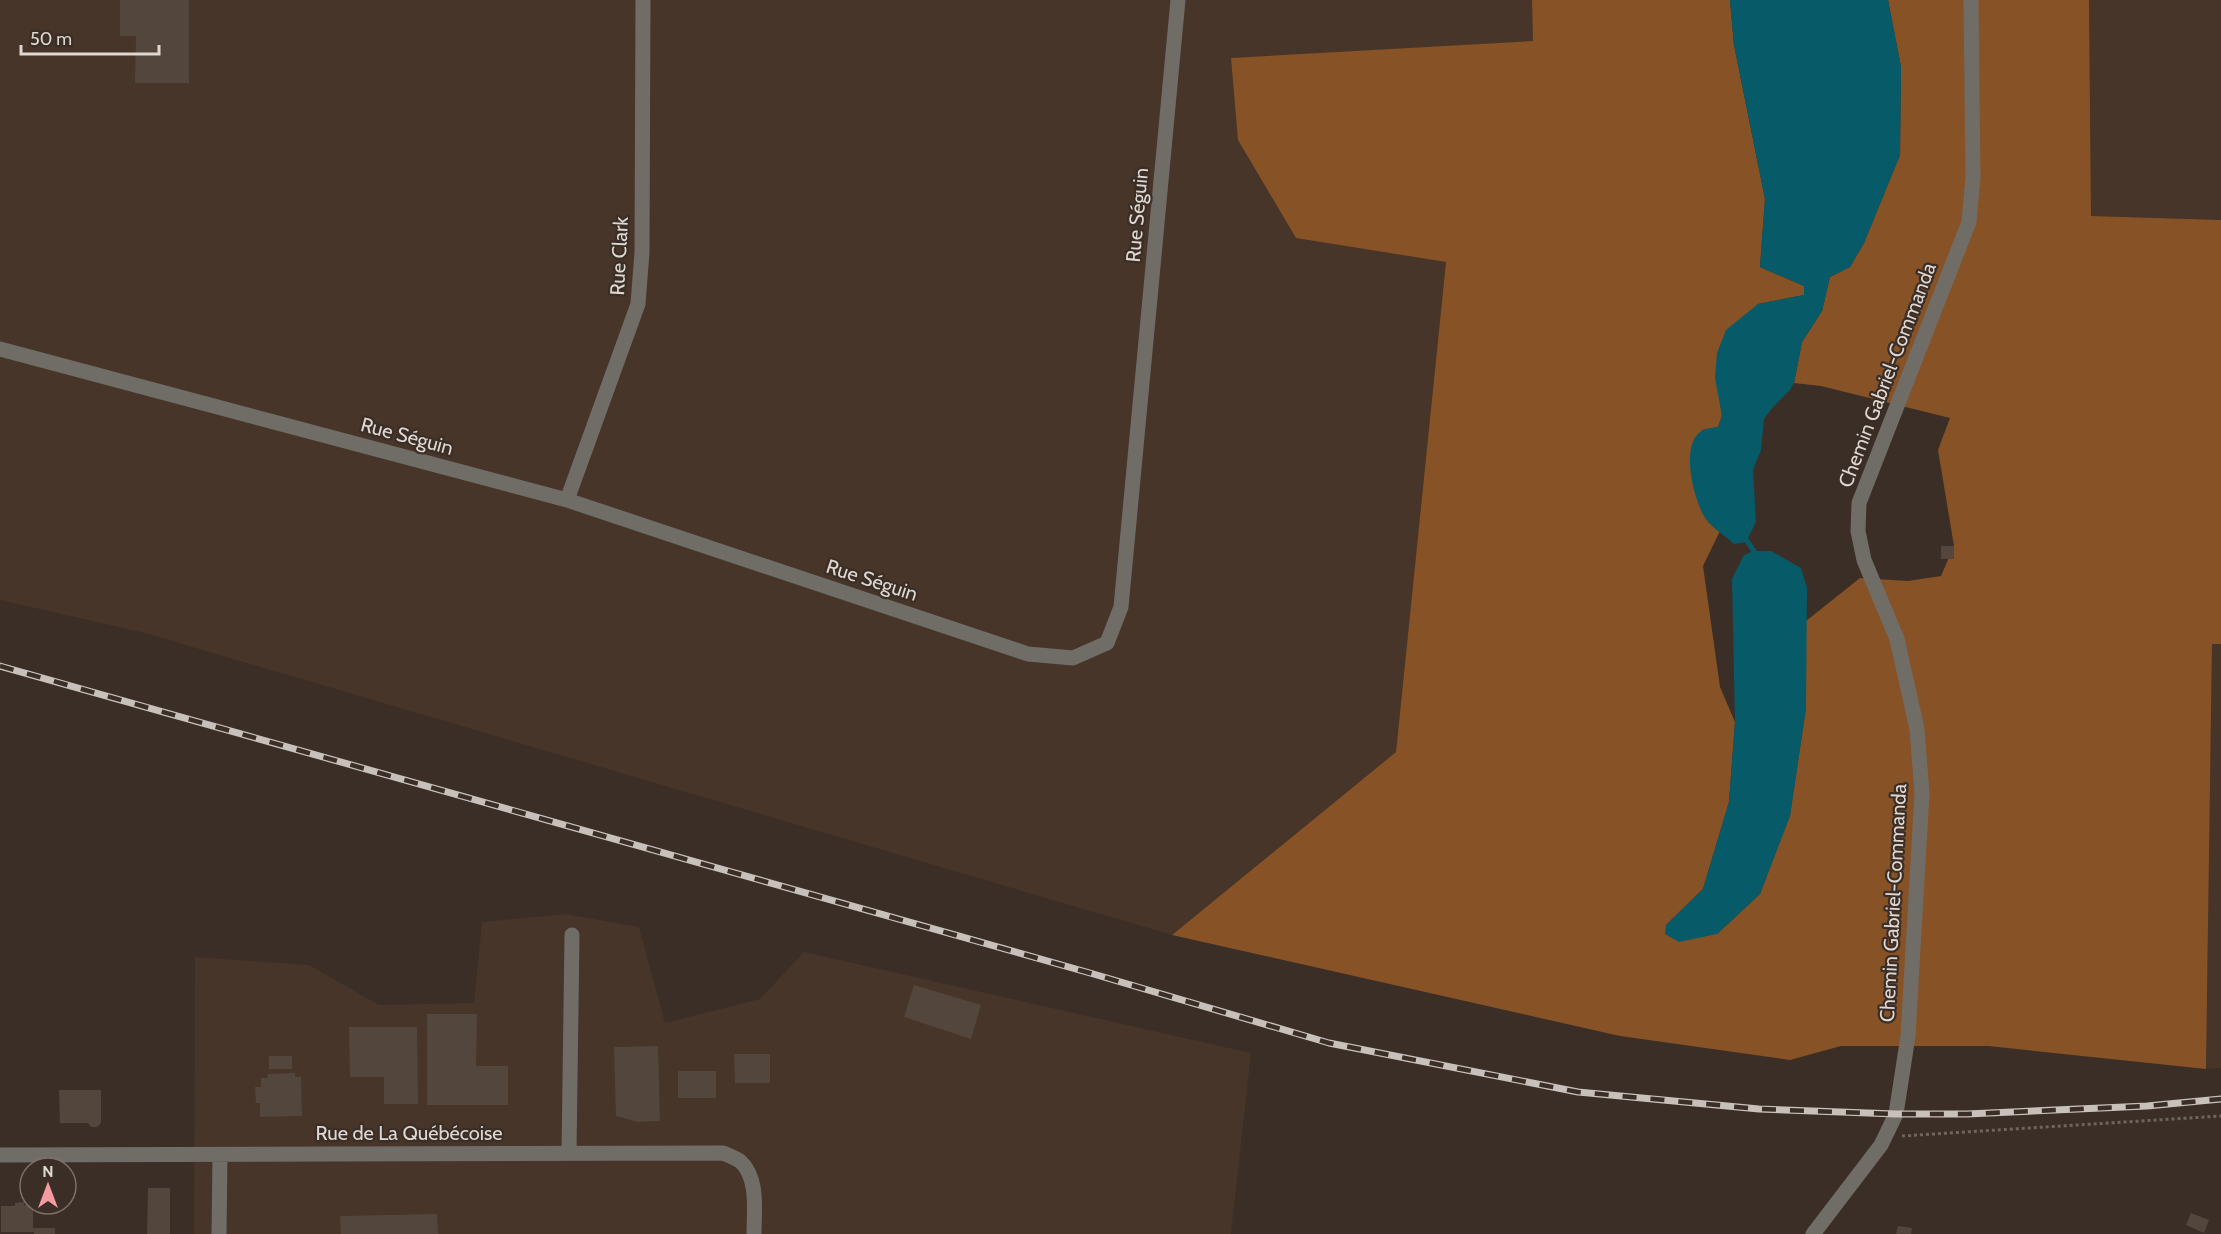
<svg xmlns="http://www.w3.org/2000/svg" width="2221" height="1234" font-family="Cabin,sans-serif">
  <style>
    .built { fill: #463528 }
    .forest { fill: #875226 }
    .water { fill: #075b69 }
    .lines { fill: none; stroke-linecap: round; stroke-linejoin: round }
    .stream { stroke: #075b69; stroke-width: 5 }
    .building { fill: #53463d }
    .path { stroke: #70655e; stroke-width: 3; stroke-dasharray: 3 3; stroke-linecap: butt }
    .minor { stroke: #706d67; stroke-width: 15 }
    .rail-casing { stroke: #c8c0ba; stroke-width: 7 }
    .rail { stroke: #3a2e26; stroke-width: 4.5; stroke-dasharray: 14; stroke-linecap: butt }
    .labels { text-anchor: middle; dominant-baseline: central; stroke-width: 4.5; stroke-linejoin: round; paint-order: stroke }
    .street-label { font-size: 20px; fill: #dfd7d2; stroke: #3a2e26 }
  </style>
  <rect width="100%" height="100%" fill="#3a2e26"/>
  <path class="built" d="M 0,0 L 1532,0 L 1534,55 L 1296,237 L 1446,262 L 1396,752 L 1172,935 L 145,633 L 0,600 Z
    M 2089,0 L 2221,0 L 2221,220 L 2091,216 Z
    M 2212,644 L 2221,644 L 2221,1068 L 2206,1069 Z
    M 565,914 L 639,927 L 665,1023 L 760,999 L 804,952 L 1251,1053 L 1231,1234 L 194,1234 L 195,957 L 309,965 L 379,1005 L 474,1003 L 482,922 Z"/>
  <path class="forest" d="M 1532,0 L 1730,0 L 1734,45 L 1765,199 L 1760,267 L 1804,286 L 1804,295 L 1758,304 L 1720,401 L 1722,416 L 1718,427 L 1702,430 L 1708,522 L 1720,531 L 1703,566 L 1720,687 L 1735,722 L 1729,802 L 1703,889 L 1666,925 L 1717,934 L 1760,894 L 1790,815 L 1806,708 L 1806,621 L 1860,578 L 1908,581 L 1941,576 L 1954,546 L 1938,450 L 1950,418 L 1821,386 L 1794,383 L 1802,342 L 1822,311 L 1830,277 L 1850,267 L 1864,243 L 1900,155 L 1901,67 L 1888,0 L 2089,0 L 2091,216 L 2221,220 L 2221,644 L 2212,644 L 2206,1069 L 1988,1046 L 1841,1046 L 1790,1060 L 1620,1036 L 1172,935 L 1396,752 L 1446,262 L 1296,238 L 1238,140 L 1231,58 L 1533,41 Z"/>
  <path class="water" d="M 1730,0 L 1888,0 L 1901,67 L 1900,155 L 1864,243 L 1850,267 L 1830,277 L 1822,311 L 1802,342 L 1794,383 L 1790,390 L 1772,408 L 1764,419 L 1761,450 L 1753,470 L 1756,522 L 1746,542 L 1734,544 C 1726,536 1713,529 1706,519 C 1694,502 1680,447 1700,432 C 1705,428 1712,428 1718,427 L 1722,416 L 1715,378 L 1717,353 L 1726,330 L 1758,304 L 1804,295 L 1804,286 L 1760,267 L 1765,199 L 1734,45 Z
    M 1754,551 L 1771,551 L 1801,568 L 1807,588 L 1806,708 L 1790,816 L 1760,894 L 1717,934 L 1679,942 L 1665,934 L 1666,925 L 1703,889 L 1729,802 L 1735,722 L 1732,579 L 1744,555 Z"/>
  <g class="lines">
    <path class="stream" d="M 1745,538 L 1754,551"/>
  </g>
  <path class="building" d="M 120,0 L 189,0 L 189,83 L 135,83 L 136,36 L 120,36 Z
    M 1941,546 L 1954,546 L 1954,559 L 1941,559 Z
    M 914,985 L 981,1005 L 971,1039 L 904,1017 Z
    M 427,1014 L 477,1014 L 476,1066 L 508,1066 L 508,1105 L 427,1105 Z
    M 349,1027 L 417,1027 L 418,1104 L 384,1104 L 384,1077 L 350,1077 Z
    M 658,1046 L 660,1121 L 638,1122 L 616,1116 L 614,1047 Z
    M 734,1054 L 770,1054 L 770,1083 L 735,1083 Z
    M 269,1056 L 292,1056 L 292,1069 L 269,1069 Z
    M 678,1071 L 716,1071 L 716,1098 L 678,1098 Z
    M 295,1073 L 295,1077 L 301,1077 L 302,1116 L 260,1117 L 260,1103 L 256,1103 L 255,1087 L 261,1087 L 261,1078 L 268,1078 L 267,1074 Z
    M 59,1090 L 101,1090 L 101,1123 L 97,1127 L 91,1127 L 88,1123 L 60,1123 Z
    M 148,1188 L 170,1188 L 170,1234 L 147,1234 Z
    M 24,1202 L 24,1205 L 33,1205 L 33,1228 L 55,1228 L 55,1234 L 34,1234 L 34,1232 L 1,1232 L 1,1206 L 15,1206 L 15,1203 Z
    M 2191,1213 L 2209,1220 L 2204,1233 L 2186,1225 Z
    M 437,1214 L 438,1234 L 341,1234 L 340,1216 Z
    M 1898,1226 L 1912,1228 L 1911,1234 L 1896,1234 Z"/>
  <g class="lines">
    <path class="path" d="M 1902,1136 L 2221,1116"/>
    <path class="minor" d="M 0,349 L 567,500 L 1028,654 L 1073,658 L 1107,643 L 1121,607 L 1178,0
      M 567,500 L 638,304 L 642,252 L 643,0
      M 569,1153 L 572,935
      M 0,1155 L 723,1153 C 728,1155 735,1158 740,1161 C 759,1178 754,1211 754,1234
      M 219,1234 L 220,1155
      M 1813,1234 L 1881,1145 L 1896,1114 L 1908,1036 L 1922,793 L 1917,729 L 1897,639 L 1864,560 L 1858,531 L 1859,503 L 1969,222 L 1973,177 L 1971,0"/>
    <g class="rail-casing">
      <path id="rail" d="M 0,666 L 1090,973 L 1329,1043 L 1578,1092 L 1759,1109 L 1896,1114 L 1967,1114 L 2147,1106 L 2221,1099"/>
    </g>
    <use href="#rail" class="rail"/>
  </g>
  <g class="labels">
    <g class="street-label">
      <text transform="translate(1137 215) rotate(-85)">Rue Séguin</text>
      <text transform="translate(619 256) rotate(-87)">Rue Clark</text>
      <text transform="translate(1887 375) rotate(-69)">Chemin Gabriel-Commanda</text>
      <text transform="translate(407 436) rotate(15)">Rue Séguin</text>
      <text transform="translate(872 580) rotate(18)">Rue Séguin</text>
      <text transform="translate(1893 903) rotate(-87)">Chemin Gabriel-Commanda</text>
      <text x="409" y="1133">Rue de La Québécoise</text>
    </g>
  </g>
  <g transform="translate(48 1186)"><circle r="28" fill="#3a2e26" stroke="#7c726b" stroke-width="1.5"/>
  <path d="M0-4.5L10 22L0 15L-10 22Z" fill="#f49aa3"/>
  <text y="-9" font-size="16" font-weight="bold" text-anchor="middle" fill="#dfd7d2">N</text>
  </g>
  <path d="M21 45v9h138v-9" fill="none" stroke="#dfd7d2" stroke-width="3"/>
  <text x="30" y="45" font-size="18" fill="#dfd7d2" stroke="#3a2e26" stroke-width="4.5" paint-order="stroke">50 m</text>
</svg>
